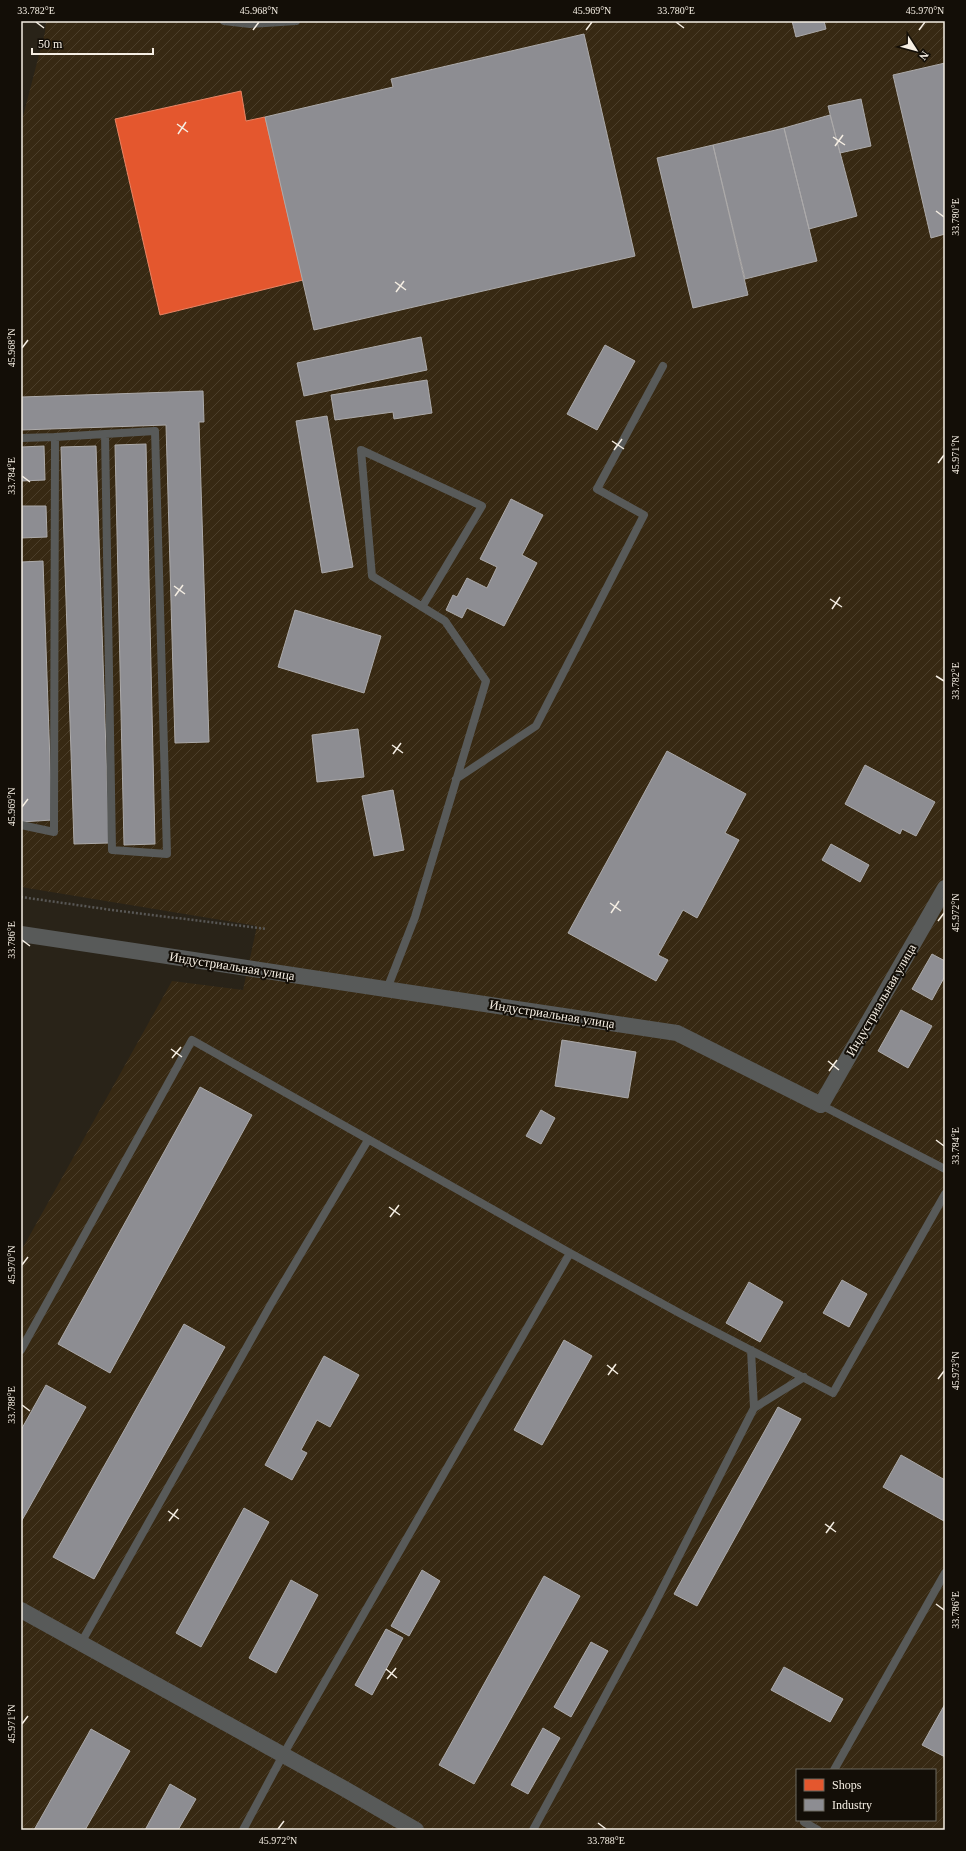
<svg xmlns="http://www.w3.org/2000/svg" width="966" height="1851" font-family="'Times New Roman',serif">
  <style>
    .industrial { fill: url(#industrial-furrows); fill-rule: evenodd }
    .shops { fill: #e4572e; stroke: #e98464 }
    .industry { fill: #8d8d92; stroke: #acaaaa }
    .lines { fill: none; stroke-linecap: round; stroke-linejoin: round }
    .path { stroke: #585755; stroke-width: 2.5; stroke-dasharray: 2 2; stroke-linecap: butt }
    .service { stroke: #585a59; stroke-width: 8 }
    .minor { stroke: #585a59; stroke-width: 16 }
    .ticks { fill: none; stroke: #f5eee3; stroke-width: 1.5 }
    .labels { text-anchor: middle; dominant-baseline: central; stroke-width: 4; stroke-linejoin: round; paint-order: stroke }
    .street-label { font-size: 13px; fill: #f5eee3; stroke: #130e07 }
    .neatline { fill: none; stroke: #f5eee3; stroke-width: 1.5 }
    .ticks-label { font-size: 10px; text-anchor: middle; fill: #f5eee3 }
  </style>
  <defs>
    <pattern id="industrial-furrows" width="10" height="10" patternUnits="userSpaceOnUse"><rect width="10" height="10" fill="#372913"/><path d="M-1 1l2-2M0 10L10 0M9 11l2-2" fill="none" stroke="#4b3e2a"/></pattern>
  </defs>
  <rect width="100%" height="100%" fill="#292318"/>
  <path class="industrial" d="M 46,21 L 945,21 L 945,1830 L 21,1830 L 21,1251 L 172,981 L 243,990 L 257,926 L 21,887 L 21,124 L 45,32 ZM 797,1770 L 935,1770 L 935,1820 L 797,1820 Z"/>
  <path class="shops" d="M 241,91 L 246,121 L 265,117 L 303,280 L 160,315 L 115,119 Z"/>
  <path class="industry" d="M 792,21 L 824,21 L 826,29 L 796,37 Z
    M 584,34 L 635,256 L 314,330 L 265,117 L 393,87 L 391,79 Z
    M 945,63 L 945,234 L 931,238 L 893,75 Z
    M 861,99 L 871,146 L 840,153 L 828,106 Z
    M 830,115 L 857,216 L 809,229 L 784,128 Z
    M 784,128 L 817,261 L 745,279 L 713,145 Z
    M 713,145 L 748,295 L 693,308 L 657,158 Z
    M 421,337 L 427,370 L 304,396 L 297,363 Z
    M 605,345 L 635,361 L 597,430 L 567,414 Z
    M 427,380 L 432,413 L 394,419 L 393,412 L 335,420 L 331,395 Z
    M 203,391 L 204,422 L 199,422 L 209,742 L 175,743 L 166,425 L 21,430 L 21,397 Z
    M 327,416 L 353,567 L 322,573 L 296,421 Z
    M 146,444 L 155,844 L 124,845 L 115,445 Z
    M 44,446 L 45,480 L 21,481 L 21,447 Z
    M 96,446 L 109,843 L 74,844 L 61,447 Z
    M 511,499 L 543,515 L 522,555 L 537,563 L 504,626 L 467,608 L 462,618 L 446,610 L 453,595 L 457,597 L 467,578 L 487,588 L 497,567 L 480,559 Z
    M 21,506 L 46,506 L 47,537 L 21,538 Z
    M 43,561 L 52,820 L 21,822 L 21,562 Z
    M 295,610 L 381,636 L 364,693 L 278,667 Z
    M 358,729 L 364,777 L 317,782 L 312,735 Z
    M 667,751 L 746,794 L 725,833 L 739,840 L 697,918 L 683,910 L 658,955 L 668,960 L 656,981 L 568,933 Z
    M 865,765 L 935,802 L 916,836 L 902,829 L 900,834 L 845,804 Z
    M 393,790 L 404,850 L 374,856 L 362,796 Z
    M 831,844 L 869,865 L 860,882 L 822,860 Z
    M 932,954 L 945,961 L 945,976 L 932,1000 L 912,989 Z
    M 901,1010 L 932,1026 L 908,1068 L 878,1051 Z
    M 562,1040 L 636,1052 L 628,1098 L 555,1086 Z
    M 200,1087 L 252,1115 L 110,1373 L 58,1344 Z
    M 541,1110 L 555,1118 L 541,1144 L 526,1136 Z
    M 842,1280 L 867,1294 L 849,1327 L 823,1313 Z
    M 749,1282 L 783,1302 L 760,1342 L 726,1323 Z
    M 184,1324 L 225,1347 L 94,1579 L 53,1557 Z
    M 564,1340 L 592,1356 L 542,1445 L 514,1430 Z
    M 324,1356 L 359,1375 L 330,1427 L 317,1420 L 301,1450 L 307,1453 L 292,1480 L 265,1465 Z
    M 46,1385 L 86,1407 L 21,1522 L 21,1430 Z
    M 778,1407 L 801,1419 L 697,1606 L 674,1594 Z
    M 901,1455 L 945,1480 L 944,1521 L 883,1487 Z
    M 244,1508 L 269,1522 L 201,1647 L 176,1633 Z
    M 422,1570 L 440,1581 L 409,1636 L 391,1626 Z
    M 544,1576 L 580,1596 L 474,1784 L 439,1765 Z
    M 291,1580 L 318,1595 L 276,1673 L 249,1658 Z
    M 386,1629 L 403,1638 L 372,1695 L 355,1685 Z
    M 591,1642 L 608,1651 L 571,1717 L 554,1707 Z
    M 784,1667 L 843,1699 L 830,1722 L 771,1690 Z
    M 945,1704 L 945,1757 L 922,1745 Z
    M 543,1728 L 560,1738 L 528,1794 L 511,1785 Z
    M 91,1729 L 130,1751 L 85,1830 L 34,1830 Z
    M 170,1784 L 196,1799 L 178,1830 L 145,1830 Z"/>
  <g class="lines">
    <path class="path" d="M 21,897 L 119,911 L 267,929"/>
    <path class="service" d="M 224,21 L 250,24 L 296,21
      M 55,437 L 155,431 L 167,854 L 112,850 L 105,434
      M 21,438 L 55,437 L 54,832 L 21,825
      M 456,779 L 536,726 L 644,515 L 597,489 L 663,366
      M 387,989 L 415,917 L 486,681 L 445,621 L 372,576 L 361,450 L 482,506 L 422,607
      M 821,1105 L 945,1169
      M 21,1350 L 192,1040 L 570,1253 L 683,1315 L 833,1393 L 945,1194
      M 751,1350 L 754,1408
      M 81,1643 L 271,1304 L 368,1140
      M 834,1770 L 945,1573
      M 804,1822 L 818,1830
      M 243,1830 L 283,1755 L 570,1253
      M 533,1830 L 651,1611 L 754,1408 L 804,1377"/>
    <path class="minor" d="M 21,934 L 677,1033 L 821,1105 L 945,888
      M 21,1610 L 343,1788 L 416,1830"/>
  </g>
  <path class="ticks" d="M 36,22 L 44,28M 676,22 L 684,28M 253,30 L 259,22M 586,30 L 592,22M 919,30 L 925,22M 177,124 L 188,132M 178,134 L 186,122M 833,137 L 845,145M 835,146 L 843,135M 936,211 L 944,217M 395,282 L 406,290M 396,292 L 404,281M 22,348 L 28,340M 612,441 L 624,449M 614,450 L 622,439M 938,463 L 944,455M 22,476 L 30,482M 174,586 L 185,594M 175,596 L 183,585M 830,599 L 842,607M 832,609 L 840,597M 936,676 L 944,681M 392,745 L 403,753M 393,754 L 401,743M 22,807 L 28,799M 610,903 L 621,911M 611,913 L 619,901M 938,921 L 944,913M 22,940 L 30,946M 171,1049 L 182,1057M 172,1058 L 181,1047M 828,1061 L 839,1070M 829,1071 L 837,1060M 936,1140 L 944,1146M 389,1207 L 400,1215M 390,1217 L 399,1205M 22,1265 L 28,1257M 607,1365 L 618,1374M 608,1375 L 616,1364M 938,1379 L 944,1371M 22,1405 L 30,1411M 168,1511 L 179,1519M 169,1521 L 178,1509M 825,1524 L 836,1532M 826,1533 L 834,1522M 936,1604 L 944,1610M 386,1669 L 397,1678M 387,1679 L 396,1668M 22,1724 L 28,1716M 598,1823 L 606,1829M 278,1829 L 284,1821"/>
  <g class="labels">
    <g class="street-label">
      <text transform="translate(232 966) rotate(9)">Индустриальная улица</text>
      <text transform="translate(881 1000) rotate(-60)">Индустриальная улица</text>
      <text transform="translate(552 1014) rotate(9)">Индустриальная улица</text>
    </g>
  </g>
  <rect width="966" height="1851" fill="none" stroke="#130e07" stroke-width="44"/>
  <rect x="796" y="1769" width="140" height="52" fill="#130e07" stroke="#6d685f"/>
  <rect x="804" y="1779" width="20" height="12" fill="#e4572e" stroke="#6d685f"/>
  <text x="832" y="1789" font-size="12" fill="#f5eee3">Shops</text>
  <rect x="804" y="1799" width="20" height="12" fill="#8d8d92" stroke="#6d685f"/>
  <text x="832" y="1809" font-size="12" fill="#f5eee3">Industry</text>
  <g transform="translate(916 50) rotate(126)" stroke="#130e07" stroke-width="3" paint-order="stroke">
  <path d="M0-3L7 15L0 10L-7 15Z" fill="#f5eee3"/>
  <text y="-6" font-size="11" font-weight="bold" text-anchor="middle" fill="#f5eee3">N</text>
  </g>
  <path d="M32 48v6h121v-6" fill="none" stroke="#f5eee3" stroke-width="2"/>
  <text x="38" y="48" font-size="12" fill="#f5eee3" stroke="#130e07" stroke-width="3" paint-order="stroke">50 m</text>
  <rect x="22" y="22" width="922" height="1807" class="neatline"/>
  <g class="ticks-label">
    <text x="36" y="14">33.782°E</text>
    <text x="259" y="14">45.968°N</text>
    <text x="592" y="14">45.969°N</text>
    <text x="676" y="14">33.780°E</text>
    <text x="925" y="14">45.970°N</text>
    <text transform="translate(955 217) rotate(-90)" y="4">33.780°E</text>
    <text transform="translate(11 348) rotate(-90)" y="4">45.968°N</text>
    <text transform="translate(955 455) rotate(-90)" y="4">45.971°N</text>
    <text transform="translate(11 476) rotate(-90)" y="4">33.784°E</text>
    <text transform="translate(955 681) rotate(-90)" y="4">33.782°E</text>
    <text transform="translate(11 807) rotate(-90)" y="4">45.969°N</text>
    <text transform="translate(955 913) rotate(-90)" y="4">45.972°N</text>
    <text transform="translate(11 940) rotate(-90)" y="4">33.786°E</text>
    <text transform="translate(955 1146) rotate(-90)" y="4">33.784°E</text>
    <text transform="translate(11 1265) rotate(-90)" y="4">45.970°N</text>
    <text transform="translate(955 1371) rotate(-90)" y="4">45.973°N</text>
    <text transform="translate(11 1405) rotate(-90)" y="4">33.788°E</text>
    <text transform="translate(955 1610) rotate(-90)" y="4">33.786°E</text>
    <text transform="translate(11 1724) rotate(-90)" y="4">45.971°N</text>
    <text x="278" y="1844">45.972°N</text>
    <text x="606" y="1844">33.788°E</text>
  </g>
</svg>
